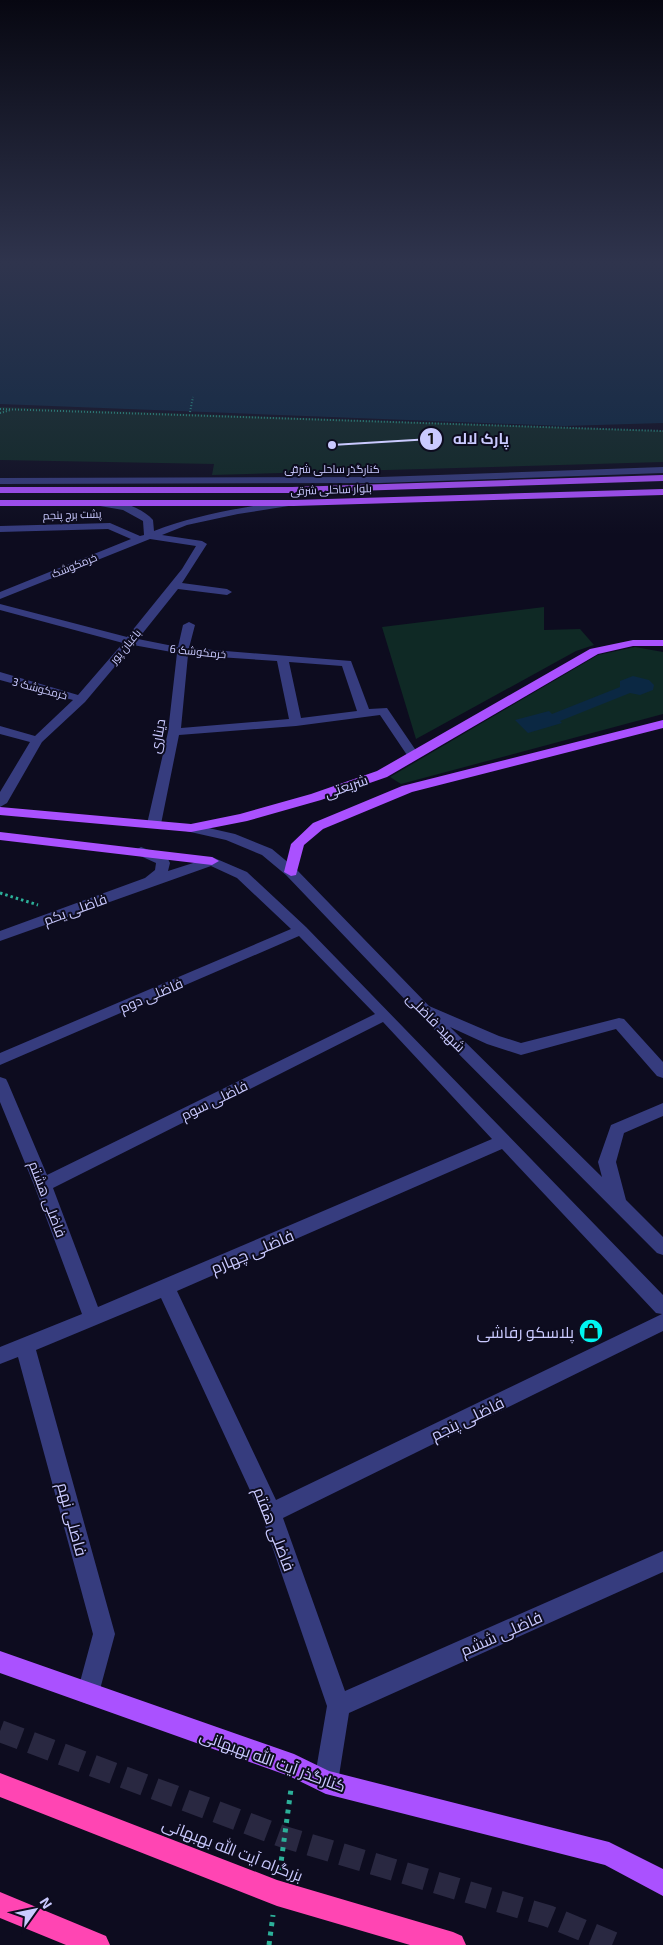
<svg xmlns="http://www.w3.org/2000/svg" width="663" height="1945" font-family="'Exo 2',Cairo,sans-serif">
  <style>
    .green { fill: #0f2925 }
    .water { fill: #0b2843 }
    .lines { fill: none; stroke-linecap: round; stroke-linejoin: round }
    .highway-tunnel { stroke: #292841; stroke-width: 22; stroke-dasharray: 22 11; stroke-linecap: butt }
    .path-far2 { stroke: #2cb099; stroke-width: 2; stroke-dasharray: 1 2; stroke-linecap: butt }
    .path-far1 { stroke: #2cb099; stroke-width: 3; stroke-dasharray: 2.5 3; stroke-linecap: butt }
    .path { stroke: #2cb099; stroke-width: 5; stroke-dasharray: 4 5.5; stroke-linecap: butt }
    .minor { fill: #363c7e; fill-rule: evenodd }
    .major { fill: #aa51ff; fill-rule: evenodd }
    .highway { fill: #ff45b3; fill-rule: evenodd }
    .labels { text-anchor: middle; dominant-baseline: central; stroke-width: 4; stroke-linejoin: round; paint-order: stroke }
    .far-street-label { font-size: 11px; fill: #cacaff; stroke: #0d0c1f }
    .street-label { font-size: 14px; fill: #cacaff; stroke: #0d0c1f }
    .near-street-label { font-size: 16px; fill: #cacaff; stroke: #0d0c1f }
    .near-poi-label { font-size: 16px; fill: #cacaff; stroke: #0d0c1f; text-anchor: end }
    .leader { fill: none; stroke: #cacaff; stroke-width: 2 }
    .callout-dot { fill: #cacaff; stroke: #0d0c1f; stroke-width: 2 }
    .mark-label { font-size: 15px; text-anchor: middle; font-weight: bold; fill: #111 }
    .callout-label { font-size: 15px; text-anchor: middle; font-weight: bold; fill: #cacaff; stroke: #0d0c1f; stroke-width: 4; stroke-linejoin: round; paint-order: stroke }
  </style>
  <rect width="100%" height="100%" fill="#0d0c1f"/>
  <path class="green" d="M 0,407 L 663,431 L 663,462 L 212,475 L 214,464 L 0,460 Z
    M 544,607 L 544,630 L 580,629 L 594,645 L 576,651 L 416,739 L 382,627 Z
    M 635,647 L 663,652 L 663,714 L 401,784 L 390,777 L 598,655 Z"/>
  <path class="water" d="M 0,263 L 663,263 L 663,423 L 564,426 L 0,404 Z
    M 633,676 L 649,680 L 654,685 L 653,690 L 640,695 L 630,693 L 560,721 L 562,723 L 528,733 L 515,720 L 549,711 L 552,714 L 620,687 L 620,681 Z"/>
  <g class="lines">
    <path class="highway-tunnel" d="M 0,1731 L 284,1837 L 548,1916 L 619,1945"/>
    <path class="path-far2" d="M 0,409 L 663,431
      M 190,412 L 193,397
      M 0,413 L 11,410"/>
    <path class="path-far1" d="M 0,893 L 38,905"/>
    <path class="path" d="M 280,1870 L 291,1789
      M 269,1945 L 273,1915"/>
    <path class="minor" d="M 663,467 L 663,473 L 380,483 L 0,484 L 0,478 L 380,477 Z
      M 292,500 L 295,501 L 295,505 L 238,514 L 187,525 L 162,535 L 202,541 L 207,544 L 182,583 L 227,589 L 232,592 L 227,595 L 178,589 L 138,639 L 178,647 L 183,625 L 189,622 L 195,625 L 189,648 L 351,661 L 369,709 L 387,708 L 419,755 L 417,758 L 409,758 L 380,715 L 296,726 L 179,735 L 161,824 L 154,828 L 149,827 L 147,824 L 168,732 L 177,653 L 133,645 L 85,702 L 42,742 L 7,803 L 0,807 L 0,792 L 30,742 L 0,734 L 0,726 L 35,736 L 73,700 L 0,680 L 0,672 L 78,695 L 123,643 L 0,610 L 0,604 L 127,637 L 182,569 L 196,546 L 150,539 L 0,599 L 0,592 L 131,539 L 108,529 L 0,532 L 0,526 L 110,523 L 140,536 L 144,535 L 143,521 L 123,510 L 100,506 L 100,502 C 116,499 142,507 153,520 L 154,531 C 198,514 245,507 292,500 ZM 188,655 L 277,661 L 289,719 L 181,728 ZM 289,662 L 342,666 L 357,711 L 301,718 Z
      M 191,824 L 235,834 L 272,849 L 296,869 L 429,1006 L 499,1036 L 521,1043 L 619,1018 L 624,1019 L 663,1062 L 663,1078 L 657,1076 L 616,1029 L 521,1055 L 487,1044 L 450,1027 L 602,1177 L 598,1162 L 611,1125 L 663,1103 L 663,1116 L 624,1133 L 616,1162 L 626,1200 L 663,1237 L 663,1255 L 657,1253 L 414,1009 L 286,875 L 262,855 L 226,840 L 186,831 L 184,828 L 186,825 Z
      M 141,847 L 167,857 L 170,863 L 168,871 L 212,857 L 247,872 L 306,927 L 663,1295 L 663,1331 L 283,1518 L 345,1691 L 663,1551 L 663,1572 L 349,1713 L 338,1782 L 334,1790 L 326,1794 L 318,1790 L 314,1782 L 327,1706 L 261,1514 L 161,1298 L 36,1350 L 115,1634 L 99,1693 L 96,1701 L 88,1704 L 80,1701 L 77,1693 L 93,1634 L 18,1357 L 0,1364 L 0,1347 L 82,1314 L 34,1185 L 0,1102 L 0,1077 L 6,1079 L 8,1083 L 47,1175 L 375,1014 L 299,936 L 0,1065 L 0,1053 L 291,929 L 237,878 L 211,866 L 0,941 L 0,931 L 145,878 L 155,870 L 156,863 L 136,854 L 134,851 ZM 383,1022 L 492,1139 L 98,1307 L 53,1188 ZM 502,1149 L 656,1313 L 662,1314 L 276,1500 L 177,1291 Z"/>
    <path class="major" d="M 663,475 L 663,481 L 292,493 L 0,493 L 0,487 L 292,487 Z
      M 663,489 L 663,495 L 294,506 L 0,506 L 0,500 L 294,500 Z
      M 633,640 L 663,640 L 663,646 L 633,646 L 598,654 L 387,777 L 321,800 L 247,821 L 191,832 L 0,815 L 0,807 L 191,824 L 240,814 L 311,794 L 377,771 L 590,649 Z
      M 663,720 L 663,728 L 412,792 L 323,829 L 304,845 L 296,875 L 291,876 L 284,872 L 291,844 L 313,823 L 402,786 Z
      M 0,832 L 212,857 L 219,861 L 212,865 L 0,840 Z
      M 0,1651 L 294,1754 L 329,1771 L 609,1842 L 663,1869 L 663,1896 L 605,1865 L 326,1794 L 289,1776 L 0,1673 Z"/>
    <path class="highway" d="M 0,1773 L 277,1880 L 453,1932 L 462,1936 L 466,1945 L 410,1945 L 277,1906 L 0,1797 Z
      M 0,1892 L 106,1936 L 110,1945 L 66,1945 L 0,1918 Z"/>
  </g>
  <linearGradient id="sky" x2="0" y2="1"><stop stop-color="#070711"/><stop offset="0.49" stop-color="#2f344d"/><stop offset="1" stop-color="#2f344d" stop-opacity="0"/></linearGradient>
  <rect width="663" height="535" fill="url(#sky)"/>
  <defs>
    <g id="shop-disc" transform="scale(1.25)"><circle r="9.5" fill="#00f5f1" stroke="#0d0c1f"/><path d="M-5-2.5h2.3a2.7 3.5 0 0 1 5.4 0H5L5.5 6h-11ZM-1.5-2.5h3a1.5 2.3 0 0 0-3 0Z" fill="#111"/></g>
  </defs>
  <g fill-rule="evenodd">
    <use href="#shop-disc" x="591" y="1331"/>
  </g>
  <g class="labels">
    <g class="far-street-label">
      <text x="332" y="468">کنارگذر ساحلی شرقی</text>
      <text transform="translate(331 489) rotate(-2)">بلوار ساحلی شرقی</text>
      <text transform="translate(72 514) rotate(-2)">پشت برج پنجم</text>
      <text transform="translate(74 565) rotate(-22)">خرمکوشک</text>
      <text transform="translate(125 646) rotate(-50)">باغبان پور</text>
      <text transform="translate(198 651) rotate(6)">خرمکوشک 6</text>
      <text transform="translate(40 688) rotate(15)">خرمکوشک 3</text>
    </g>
    <g class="street-label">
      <text transform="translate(157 736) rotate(-80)">دیناری</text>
      <text transform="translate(346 786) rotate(-19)">شریعتی</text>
      <text transform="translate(75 909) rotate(-20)">فاضلی یکم</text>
      <text transform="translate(151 995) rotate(-23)">فاضلی دوم</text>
      <text transform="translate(436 1022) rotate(45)">شهید فاضلی</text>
      <text transform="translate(214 1100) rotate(-26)">فاضلی سوم</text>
      <text transform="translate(48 1199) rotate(69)">فاضلی هشتم</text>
    </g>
    <g class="near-street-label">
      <text transform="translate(252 1251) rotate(-23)">فاضلی چهارم</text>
      <text transform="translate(467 1418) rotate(-26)">فاضلی پنجم</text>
      <text transform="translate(73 1519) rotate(75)">فاضلی نهم</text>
      <text transform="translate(275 1529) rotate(69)">فاضلی هفتم</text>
      <text transform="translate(501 1633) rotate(-24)">فاضلی ششم</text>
      <text transform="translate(273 1760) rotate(20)">کنارگذر آیت الله بهبهانی</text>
      <text transform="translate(233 1849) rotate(21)">بزرگراه آیت الله بهبهانی</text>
    </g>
    <g class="near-poi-label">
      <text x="574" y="1331">پلاسکو رفاشی</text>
    </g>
  </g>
  <path class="leader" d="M332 445L431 439"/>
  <g class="callout-dot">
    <circle cx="332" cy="445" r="5"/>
    <circle cx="431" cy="439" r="12"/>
  </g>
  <g class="mark-label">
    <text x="431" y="444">1</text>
  </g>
  <g class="callout-label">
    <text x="481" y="444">پارک لاله</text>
  </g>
  <g transform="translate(35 1910) rotate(57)" stroke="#0d0c1f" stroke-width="4" paint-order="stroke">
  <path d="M0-4L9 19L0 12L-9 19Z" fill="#cacaff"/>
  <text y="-8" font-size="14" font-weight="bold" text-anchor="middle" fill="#cacaff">N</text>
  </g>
</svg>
